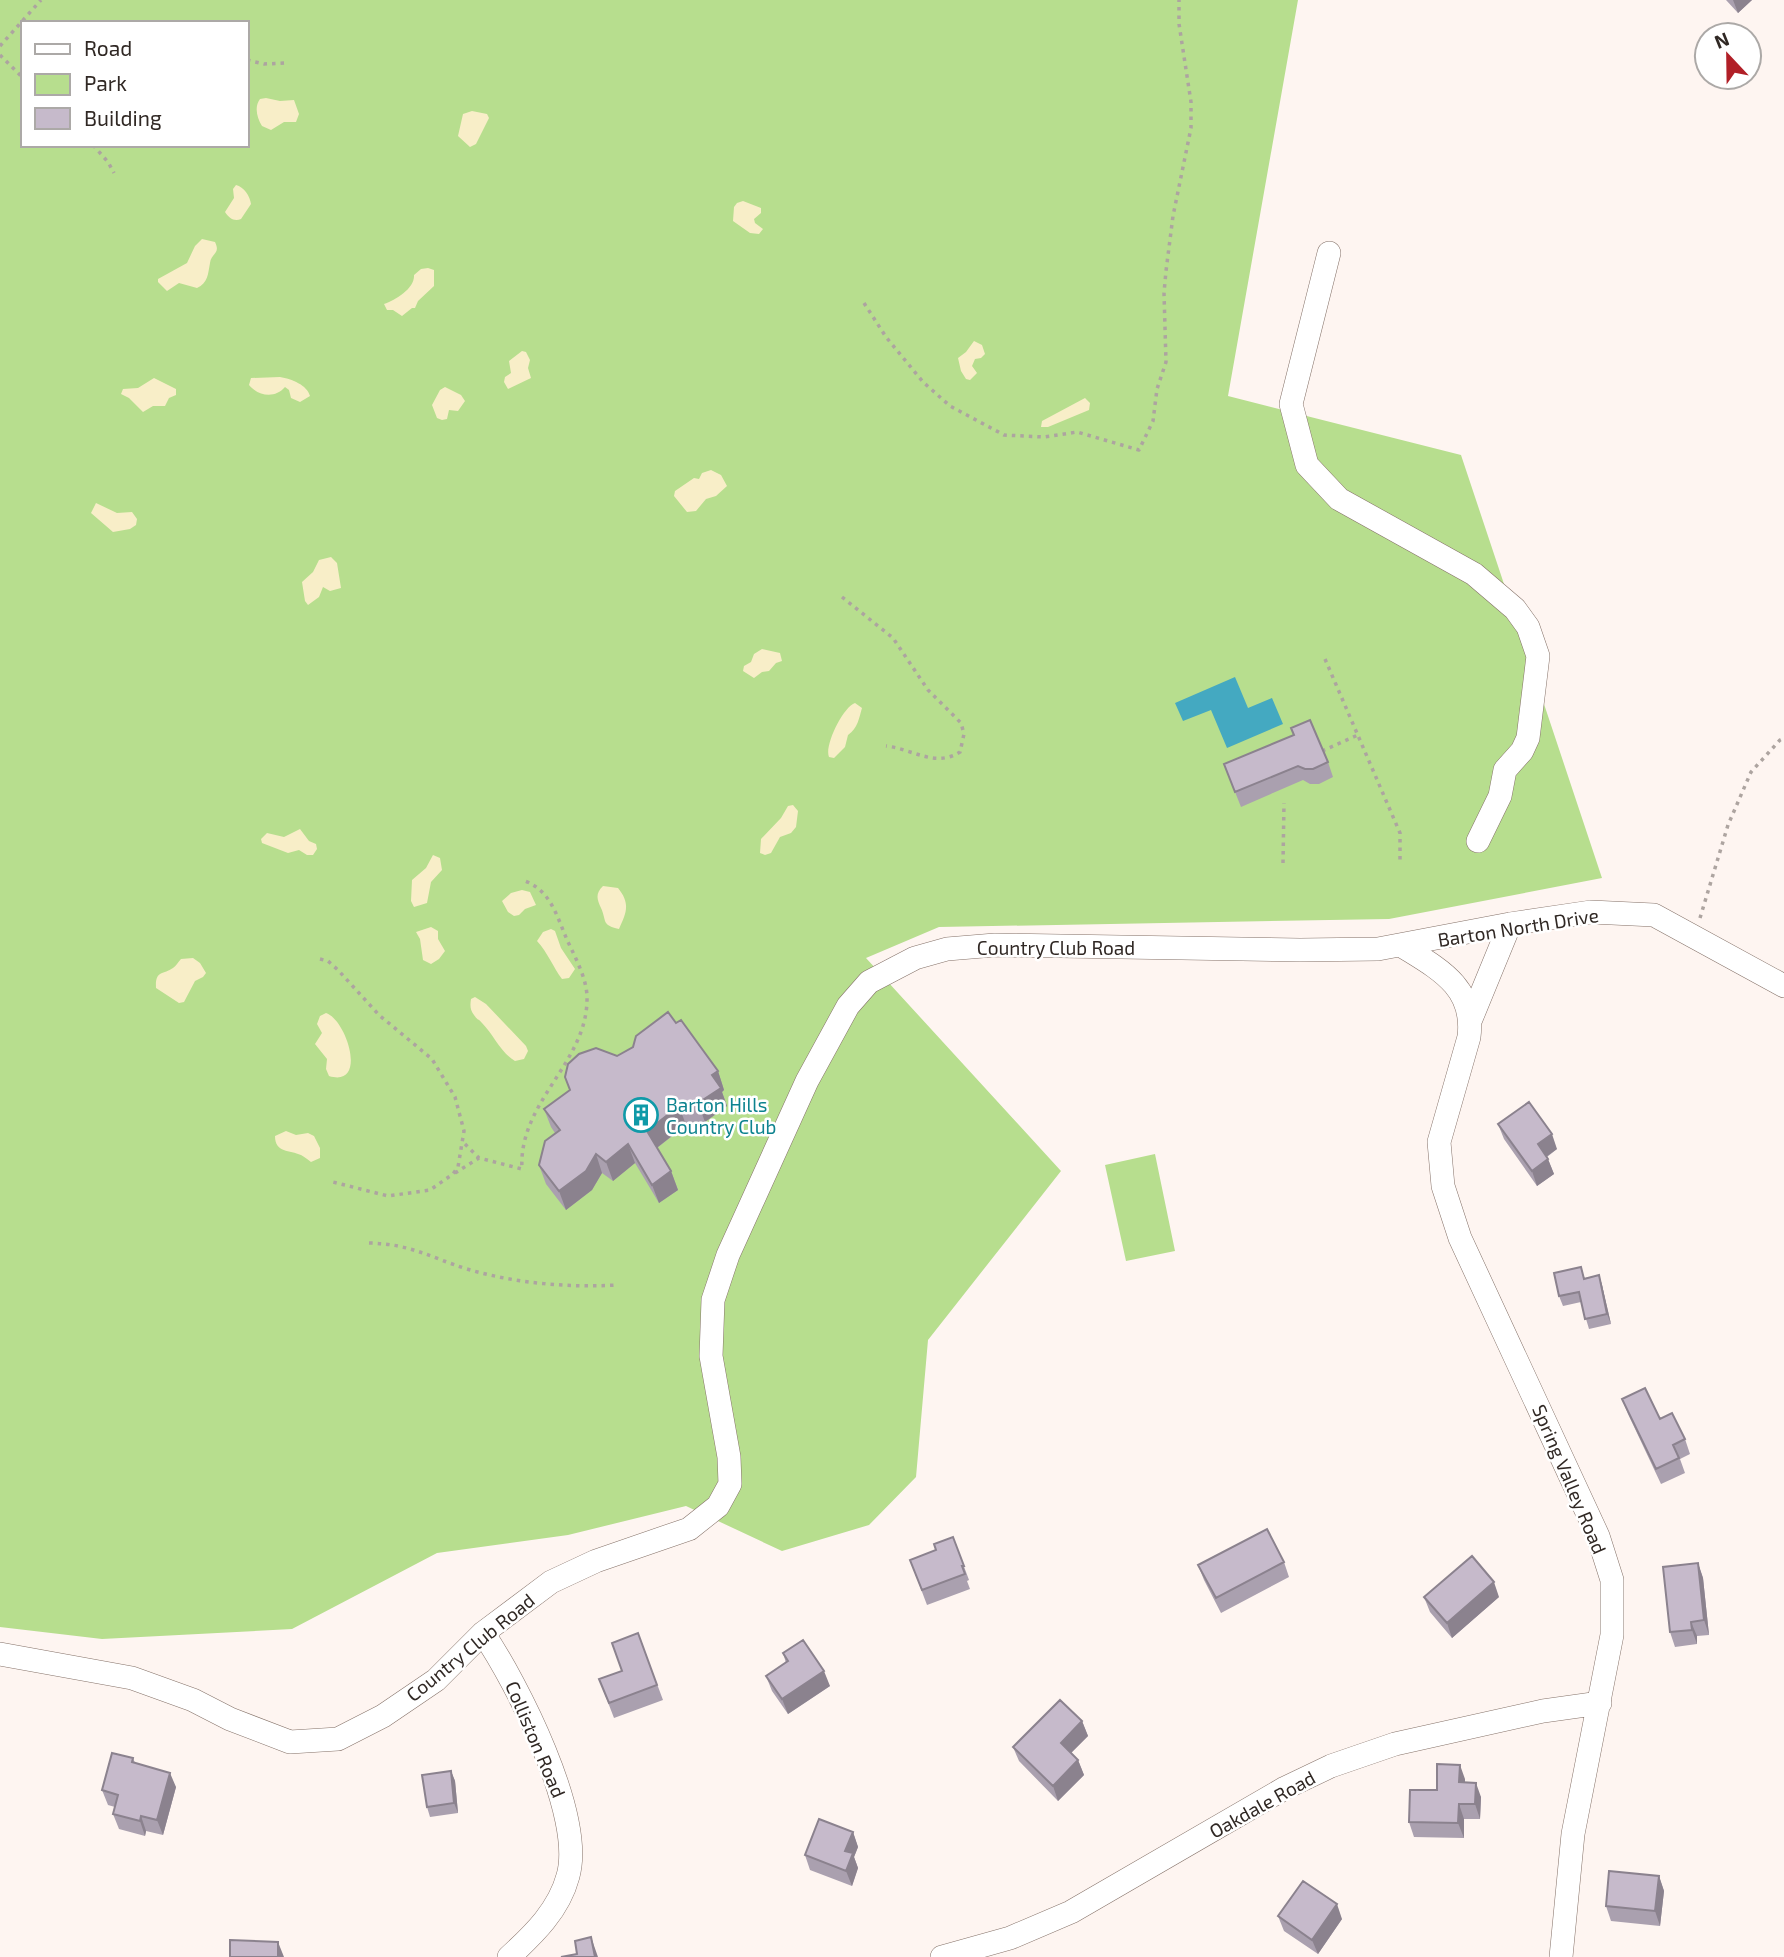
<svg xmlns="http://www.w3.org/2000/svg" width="1784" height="1957" font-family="'Exo 2',sans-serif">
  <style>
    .green { fill: #b7de8e; fill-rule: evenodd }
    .sand { fill: #f8eec8 }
    .water { fill: #44a9c1 }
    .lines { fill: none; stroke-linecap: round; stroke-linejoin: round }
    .minor-casing { stroke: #857269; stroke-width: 24 }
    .path { stroke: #ada4a0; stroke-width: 3.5; stroke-dasharray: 3.5 5; stroke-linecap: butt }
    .minor { stroke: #fff; stroke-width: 23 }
    .wall { fill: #aaa0af }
    .shaded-wall { fill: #8b828e }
    .building { fill: #c6bacb; stroke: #8b828e; stroke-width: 2 }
    .labels { text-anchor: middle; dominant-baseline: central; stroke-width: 5; stroke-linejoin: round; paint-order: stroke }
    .street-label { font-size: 19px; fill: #302824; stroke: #fff }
    .culture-label { font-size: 19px; fill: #0d838f; stroke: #fff; text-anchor: start }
  </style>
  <rect width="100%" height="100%" fill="#fef5f1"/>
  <path class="green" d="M 0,0 L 1298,0 L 1228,396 L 1461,455 L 1602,878 L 1389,919 L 939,927 L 866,958 L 1061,1171 L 928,1340 L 916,1477 L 869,1525 L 782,1551 L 686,1506 L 568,1535 L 437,1553 L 292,1629 L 102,1639 L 0,1627 ZM 23,23 L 247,23 L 247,145 L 23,145 Z
    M 1155,1154 L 1175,1251 L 1126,1261 L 1105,1165 Z"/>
  <path class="sand" d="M 266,98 L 280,101 L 294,100 L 299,114 L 296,122 L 284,122 L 271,130 L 262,126 C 257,118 254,107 260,99 Z
    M 472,111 L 487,114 L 489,118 L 476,144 L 470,147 L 458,136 L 463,114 Z
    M 236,185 C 244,187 250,196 251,204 L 241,219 C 234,222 229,218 225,212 L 234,198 L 233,189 Z
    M 743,201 L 761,208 L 761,213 L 754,219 L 755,223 L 763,229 L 759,234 L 750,233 L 733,221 L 734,207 L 737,203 Z
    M 202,239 L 215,242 C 221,254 211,253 210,263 C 208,274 208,283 197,288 L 179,283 L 167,291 L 158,282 L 158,279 L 187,263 L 195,246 Z
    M 428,268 L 434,270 L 434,286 L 418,301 L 415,308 L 412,308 L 402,316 L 393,310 L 387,310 L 384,304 C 396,300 415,288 414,275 L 421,269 Z
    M 974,341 L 982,345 L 985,354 L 981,358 L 975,359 L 972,366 L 977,373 L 970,380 L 966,379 L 961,371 L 958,358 L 966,352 Z
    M 522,351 L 526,352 L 530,360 L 528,368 L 531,378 L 508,389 L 504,382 L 505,377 L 511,373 L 509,361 Z
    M 280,377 C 292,379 307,385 310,396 L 300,402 L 291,398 L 289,390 L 285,387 C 275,399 258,396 249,385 L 251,378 Z
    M 154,378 L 176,389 L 176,395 L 169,398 L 165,406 L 153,406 L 143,412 L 129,398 L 121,394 L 123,389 L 138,388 Z
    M 445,387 L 461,395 L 465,401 L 458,411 L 449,410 L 447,419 L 442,420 L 437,418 L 432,405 L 440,390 Z
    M 1085,398 L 1090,403 L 1089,410 L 1048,427 L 1041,427 L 1042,421 Z
    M 711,470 L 721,475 L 727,486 L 716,496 L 706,499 L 696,511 L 687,512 L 674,496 L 675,491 L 694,478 L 699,479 L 702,473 Z
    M 96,503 L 117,513 L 132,512 L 137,519 L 136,525 L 130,529 L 113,532 L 91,513 Z
    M 331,557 L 337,563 L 341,588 L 330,591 L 323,587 L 319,597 L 308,605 L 305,601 L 302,582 L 313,572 L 319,560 Z
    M 762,649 L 780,653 L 782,661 L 776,663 L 769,671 L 762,672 L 754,678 L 743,671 L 744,666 L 751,662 L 754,654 Z
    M 855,703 L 862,708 C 859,718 858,728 848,735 L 845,747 L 834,758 L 829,757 C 824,746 843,707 855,703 Z
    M 793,805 L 798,811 L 796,827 L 791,833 L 780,837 L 771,853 L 765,855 L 760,853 L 761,839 L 781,818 L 788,806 Z
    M 300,829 L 309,841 L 316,844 L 317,849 L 313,855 L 307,855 L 299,850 L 288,853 L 262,843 L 261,839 L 267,833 L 284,837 Z
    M 433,855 L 440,858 L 442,870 L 431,882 L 427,903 L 414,907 L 411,901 L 412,880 L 426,868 Z
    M 603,886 L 618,888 C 631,904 626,913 619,929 C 601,925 607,921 601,908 C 597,899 595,894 603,886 Z
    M 522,890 L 530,892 L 536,905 L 525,909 L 519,915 L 514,916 L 508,912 L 502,901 L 511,893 Z
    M 431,927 L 438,931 L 438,939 L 445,951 L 439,959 L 431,964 L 423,960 L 420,939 L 416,932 Z
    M 551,929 L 555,931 L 561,948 L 575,969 L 569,978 L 562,979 C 553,967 548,953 537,941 L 543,932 Z
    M 193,958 L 200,963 L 206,973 L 203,977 L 195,981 L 184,1002 L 179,1003 L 156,988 C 155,970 163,975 173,968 C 176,966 178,962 181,959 Z
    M 475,997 L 486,1004 L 526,1046 L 528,1051 L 524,1059 L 515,1061 C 500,1052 494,1035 482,1023 C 477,1017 479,1022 474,1015 C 470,1010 470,1005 471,999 Z
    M 326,1013 C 347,1020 368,1088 329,1076 L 326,1069 L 327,1059 L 315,1044 L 322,1033 L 317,1024 L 320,1016 Z
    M 286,1131 L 296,1135 L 308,1133 L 314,1136 L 320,1148 L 320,1158 L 311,1162 C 308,1160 305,1157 301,1155 C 290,1150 275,1153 275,1136 Z"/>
  <path class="water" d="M 1235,677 L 1248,708 L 1272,698 L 1283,724 L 1227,748 L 1211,710 L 1183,721 L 1175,703 Z"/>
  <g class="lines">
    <g class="minor-casing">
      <path id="minor" d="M 1329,253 L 1291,404 L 1307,465 L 1339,499 L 1474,574 L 1515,609 L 1528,627 L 1538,656 L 1528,738 L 1522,751 L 1505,770 L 1500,796 L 1478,841
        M 1402,946 C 1439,969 1475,987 1469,1037 L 1439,1142 L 1443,1186 L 1460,1238 L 1598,1536 L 1612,1580 L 1612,1635 L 1573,1834 L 1561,1957
        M 1471,1019 L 1510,924
        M 483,1633 C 517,1683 585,1816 568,1876 C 559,1910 534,1934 509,1957
        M 0,1654 L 132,1678 L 193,1700 L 230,1719 L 290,1742 L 338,1739 L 383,1716 L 436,1680 L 483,1633 L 551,1582 L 596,1561 L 689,1529 L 718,1506 L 730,1484 L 729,1457 L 711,1356 L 713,1300 L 728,1255 L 807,1081 L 848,1006 L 869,982 L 915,958 L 947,949 L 995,945 L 1300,950 L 1378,949 L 1510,924 L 1591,912 L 1654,915 L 1784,986
        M 942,1957 L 1010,1938 L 1071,1912 L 1285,1788 L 1331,1766 L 1395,1744 L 1543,1711 L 1600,1703"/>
    </g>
    <path class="path" d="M 0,46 L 41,0
      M 0,55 L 23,78
      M 247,60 L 264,64 L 286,63
      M 93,145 L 108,162 L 114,173
      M 864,303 L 886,337 L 923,382 L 950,406 L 1004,435 L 1044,437 L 1077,432 L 1139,450 L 1153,421 L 1157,389 L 1166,362 L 1164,293 L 1166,271 L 1173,216 L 1191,128 L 1191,102 L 1179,24 L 1179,0
      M 842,597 L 893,638 L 928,690 L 961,723 L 964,734 L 960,752 C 935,768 913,749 886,746
      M 1325,659 L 1400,833 L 1400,861
      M 1322,751 L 1358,735
      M 1283,863 L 1284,803
      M 1700,918 L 1728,825 L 1751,772 L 1780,740 L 1784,738
      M 320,959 L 328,961 L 338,970 L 379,1015 L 432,1059 L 455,1097 L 464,1131 L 458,1167 L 453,1174 L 430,1190 L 388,1196 L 333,1182
      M 465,1144 L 479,1158 L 522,1169 C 518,1101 589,1062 587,996 C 586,975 573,954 565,935 C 556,913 549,890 525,881
      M 455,1173 L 479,1158
      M 369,1243 C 411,1244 429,1257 467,1269 C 514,1283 568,1288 617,1285"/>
    <use href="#minor" class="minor"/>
  </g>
  <path class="wall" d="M 1726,0 L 1752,0 L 1738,13 Z
    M 1328,762 L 1333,777 L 1319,784 L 1310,784 L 1303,780 L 1241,807 L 1224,764 Z
    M 676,1023 L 718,1071 L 724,1090 L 722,1092 L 727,1106 L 705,1122 L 690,1126 L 686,1125 L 657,1148 L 671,1171 L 678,1190 L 659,1203 L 635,1163 L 613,1181 L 602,1173 L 592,1190 L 566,1210 L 546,1184 L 539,1165 L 555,1133 L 551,1127 L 544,1109 L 617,1056 Z
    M 1498,1124 L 1557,1149 L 1547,1157 L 1554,1174 L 1537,1186 L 1504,1139 Z
    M 1599,1275 L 1602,1285 L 1611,1324 L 1589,1329 L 1581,1302 L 1563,1306 L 1559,1296 L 1585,1278 Z
    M 1622,1399 L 1660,1419 L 1685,1439 L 1690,1454 L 1680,1459 L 1685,1473 L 1661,1484 L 1628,1414 Z
    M 953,1537 L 969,1580 L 967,1581 L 970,1589 L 927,1605 L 910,1560 L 936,1550 Z
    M 1284,1562 L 1289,1577 L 1221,1613 L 1204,1580 L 1198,1565 Z
    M 1698,1563 L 1703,1578 L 1709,1635 L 1697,1636 L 1697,1644 L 1675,1647 L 1670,1632 Z
    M 1424,1597 L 1499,1597 L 1452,1638 L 1430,1612 Z
    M 638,1633 L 663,1700 L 614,1718 L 599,1679 L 622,1671 Z
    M 783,1653 L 830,1686 L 788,1714 L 772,1691 L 766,1676 L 786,1663 Z
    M 1082,1721 L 1088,1736 L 1071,1753 L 1078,1760 L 1084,1775 L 1058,1801 L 1019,1761 L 1013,1747 Z
    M 133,1758 L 135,1763 L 176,1787 L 163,1835 L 146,1831 L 145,1836 L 119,1829 L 113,1814 L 115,1807 L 108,1805 L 102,1790 Z
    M 451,1771 L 455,1781 L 458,1813 L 430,1817 L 427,1807 Z
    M 1465,1779 L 1465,1782 L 1481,1797 L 1480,1819 L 1464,1819 L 1464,1838 L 1414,1837 L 1409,1822 L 1437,1790 Z
    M 853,1832 L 858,1847 L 854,1857 L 858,1868 L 852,1886 L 810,1870 L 805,1855 Z
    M 1659,1876 L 1664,1891 L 1660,1926 L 1611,1921 L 1606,1906 Z
    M 1278,1916 L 1342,1919 L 1318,1954 L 1284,1931 Z"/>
  <path class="shaded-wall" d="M 1733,0 L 1752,0 L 1738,13 Z
    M 718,1071 L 724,1090 L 722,1092 L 727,1106 L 705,1122 L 698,1103 L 712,1075 Z
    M 679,1106 L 686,1125 L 654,1150 L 647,1131 Z
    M 1552,1134 L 1557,1149 L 1543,1159 L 1538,1144 Z
    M 628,1144 L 635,1163 L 613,1181 L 606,1162 Z
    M 596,1154 L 602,1173 L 592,1190 L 566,1210 L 559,1191 Z
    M 1548,1159 L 1554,1174 L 1537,1186 L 1532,1171 Z
    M 671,1171 L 678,1190 L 659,1203 L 652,1185 Z
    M 1599,1275 L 1602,1285 L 1611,1324 L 1607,1314 Z
    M 1698,1563 L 1703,1578 L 1709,1635 L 1704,1620 Z
    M 1494,1582 L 1499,1597 L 1452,1638 L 1447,1623 Z
    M 1691,1622 L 1697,1636 L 1697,1644 L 1692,1630 Z
    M 824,1671 L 830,1686 L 788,1714 L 782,1699 Z
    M 1082,1721 L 1088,1736 L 1066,1758 L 1061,1743 Z
    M 1078,1760 L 1084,1775 L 1058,1801 L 1053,1786 Z
    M 1460,1765 L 1465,1779 L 1465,1797 L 1459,1782 Z
    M 451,1771 L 455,1781 L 458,1813 L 454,1803 Z
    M 170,1773 L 176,1787 L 163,1835 L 157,1820 Z
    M 1476,1783 L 1481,1797 L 1480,1819 L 1475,1804 Z
    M 1459,1804 L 1464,1819 L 1464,1838 L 1458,1823 Z
    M 141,1816 L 146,1831 L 145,1836 L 140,1821 Z
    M 853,1832 L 858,1847 L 854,1857 L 858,1868 L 852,1886 L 846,1871 L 845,1851 Z
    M 1659,1876 L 1664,1891 L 1660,1926 L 1655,1911 Z
    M 1337,1904 L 1342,1919 L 1318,1954 L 1312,1940 Z
    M 591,1937 L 598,1957 L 595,1957 Z
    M 278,1942 L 284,1957 L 278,1957 Z"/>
  <path class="building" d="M 1310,720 L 1328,762 L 1313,769 L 1305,769 L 1298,766 L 1235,792 L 1224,764 L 1294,735 L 1291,728 Z
    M 668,1012 L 676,1023 L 681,1020 L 718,1071 L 712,1075 L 721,1088 L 698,1103 L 683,1107 L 679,1106 L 647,1131 L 671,1171 L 652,1185 L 628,1144 L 606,1162 L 596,1154 L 586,1171 L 559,1191 L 539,1165 L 545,1141 L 560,1130 L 544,1109 L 570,1090 L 565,1077 L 568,1064 L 579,1054 L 596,1048 L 617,1056 L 633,1047 L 636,1036 Z
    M 1529,1102 L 1552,1134 L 1538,1144 L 1548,1159 L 1532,1171 L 1498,1124 Z
    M 1581,1267 L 1584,1279 L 1599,1275 L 1607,1314 L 1585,1319 L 1579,1292 L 1559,1296 L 1554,1273 Z
    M 1645,1388 L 1660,1419 L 1672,1413 L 1685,1439 L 1673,1445 L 1679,1458 L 1656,1469 L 1622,1399 Z
    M 1267,1529 L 1284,1562 L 1216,1598 L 1198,1565 Z
    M 953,1537 L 964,1566 L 962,1566 L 965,1574 L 922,1590 L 910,1560 L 936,1550 L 934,1544 Z
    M 1472,1556 L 1494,1582 L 1447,1623 L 1424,1597 Z
    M 1698,1563 L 1704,1620 L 1691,1622 L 1692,1630 L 1670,1632 L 1663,1567 Z
    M 638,1633 L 657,1685 L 609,1703 L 599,1679 L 622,1671 L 612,1643 Z
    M 803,1640 L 824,1671 L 782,1699 L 766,1676 L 788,1661 L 783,1653 Z
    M 1060,1700 L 1082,1721 L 1061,1743 L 1078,1760 L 1053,1786 L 1013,1747 Z
    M 112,1753 L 133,1758 L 132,1762 L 170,1773 L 157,1820 L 141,1816 L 140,1821 L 113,1814 L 118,1795 L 102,1790 Z
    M 1437,1764 L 1460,1765 L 1459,1782 L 1476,1783 L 1475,1804 L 1459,1804 L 1458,1823 L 1409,1822 L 1410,1790 L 1437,1790 Z
    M 451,1771 L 454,1803 L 427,1807 L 422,1775 Z
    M 819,1819 L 853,1832 L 845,1851 L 853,1853 L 846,1871 L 805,1855 Z
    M 1609,1871 L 1659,1876 L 1655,1911 L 1606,1906 Z
    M 1303,1881 L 1337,1904 L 1312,1940 L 1278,1916 Z
    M 591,1937 L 595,1957 L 561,1957 L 577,1954 L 575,1941 Z
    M 230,1940 L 278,1942 L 278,1957 L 230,1957 Z"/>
  <defs>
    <g id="building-ring" transform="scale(1.75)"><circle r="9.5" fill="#fff" stroke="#0f9aa8" stroke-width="1.5"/><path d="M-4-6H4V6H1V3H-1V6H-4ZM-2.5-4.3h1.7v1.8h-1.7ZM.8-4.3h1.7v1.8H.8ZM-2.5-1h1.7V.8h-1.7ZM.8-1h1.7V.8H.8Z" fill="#0f9aa8"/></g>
  </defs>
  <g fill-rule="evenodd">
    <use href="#building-ring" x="641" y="1115"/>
  </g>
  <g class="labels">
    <g class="street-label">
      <text transform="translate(1518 927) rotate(-9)">Barton North Drive</text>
      <text x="1056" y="947">Country Club Road</text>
      <text transform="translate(1570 1479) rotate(67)">Spring Valley Road</text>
      <text transform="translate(470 1647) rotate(-39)">Country Club Road</text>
      <text transform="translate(536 1739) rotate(67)">Colliston Road</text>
      <text transform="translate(1262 1804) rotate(-29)">Oakdale Road</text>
    </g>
    <g class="culture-label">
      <text x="666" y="1104">Barton Hills<tspan x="666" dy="22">Country Club</tspan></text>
    </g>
  </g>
  <rect x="21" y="21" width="228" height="126" fill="#ffffff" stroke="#aca9a7" stroke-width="2"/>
  <rect x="35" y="44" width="35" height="10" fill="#ffffff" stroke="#aca9a7" stroke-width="2"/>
  <text x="84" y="56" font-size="21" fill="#302824">Road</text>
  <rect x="35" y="74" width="35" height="21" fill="#b7de8e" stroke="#aca9a7" stroke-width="2"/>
  <text x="84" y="91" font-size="21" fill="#302824">Park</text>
  <rect x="35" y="108" width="35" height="21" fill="#c6bacb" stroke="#aca9a7" stroke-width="2"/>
  <text x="84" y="126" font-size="21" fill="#302824">Building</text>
  <g transform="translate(1728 56) rotate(338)"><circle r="33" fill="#ffffff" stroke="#aca9a7" stroke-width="2"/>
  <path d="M0-5L12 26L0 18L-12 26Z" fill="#b11f27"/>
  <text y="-10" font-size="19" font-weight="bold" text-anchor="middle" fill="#302824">N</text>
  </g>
</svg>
